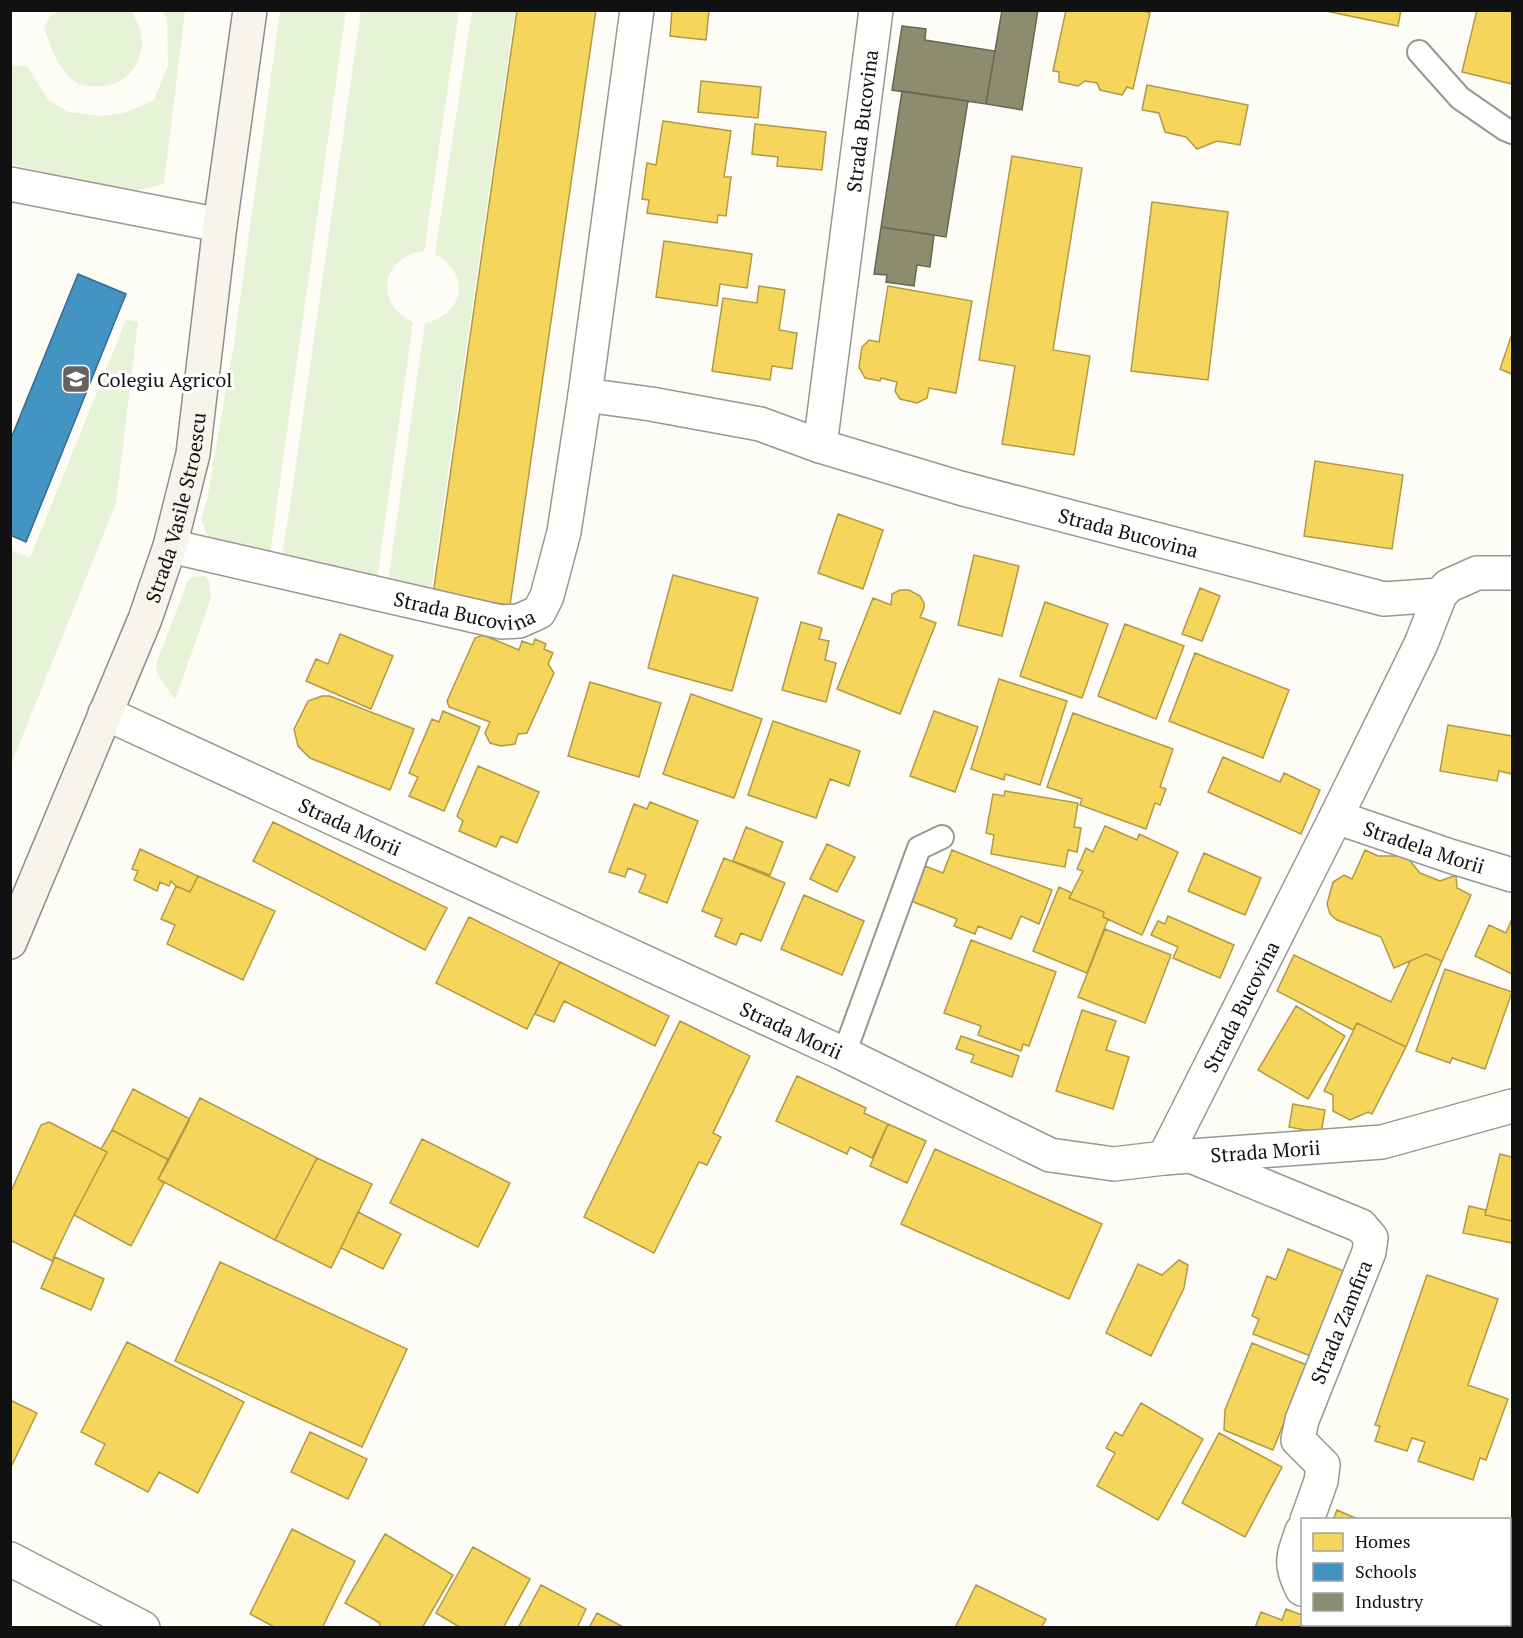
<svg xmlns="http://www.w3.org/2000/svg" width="1523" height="1638" font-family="'PT Serif',serif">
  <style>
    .green { fill: #e7f3d7 }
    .homes { fill: #f6d55c; stroke: #b19a46; stroke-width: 1.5 }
    .schools { fill: #4393c3; stroke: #346c8e; stroke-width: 1.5 }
    .industry { fill: #8c8c6e; stroke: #676752; stroke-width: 1.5 }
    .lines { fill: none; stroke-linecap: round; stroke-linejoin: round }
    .lane-casing { stroke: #979795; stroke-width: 26 }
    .street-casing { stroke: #979795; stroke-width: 36 }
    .secondary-casing { stroke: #8e8d8b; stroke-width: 36 }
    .lane { stroke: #fffffe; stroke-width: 22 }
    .street { stroke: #fffffe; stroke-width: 33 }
    .secondary { stroke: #f6f4eb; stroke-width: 33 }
    .labels { text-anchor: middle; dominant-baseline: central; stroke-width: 6; stroke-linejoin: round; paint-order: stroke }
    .street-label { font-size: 20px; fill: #111; stroke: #fff }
    .poi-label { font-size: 20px; fill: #111; stroke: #fff; text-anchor: start }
  </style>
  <rect width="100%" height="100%" fill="#fdfcf7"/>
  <path class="green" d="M 59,11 L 131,11 C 136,19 142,30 142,41 C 142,64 127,83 104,86 C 96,87 84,87 77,83 C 58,70 51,48 44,27 L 50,17 Z
    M 163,11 L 185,11 L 164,184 L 128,193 L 11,164 L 11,66 L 27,66 L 49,101 L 69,112 L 101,116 L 125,113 L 154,100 L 168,65 L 167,19 Z
    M 280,11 L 346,11 L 270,554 L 209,538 L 201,520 L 207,500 L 234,343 Z
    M 361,11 L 459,11 L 424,251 C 381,256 373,304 413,322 L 377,580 L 282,555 L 290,506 Z
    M 472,11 L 515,11 L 431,590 L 388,582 L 425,323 C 465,314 471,274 435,254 Z
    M 126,320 L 138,322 L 116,503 L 11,765 L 11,550 L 30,558 Z
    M 204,576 L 209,581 L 211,598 L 175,700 L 158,675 L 156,664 L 188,581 L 192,577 Z"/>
  <path class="homes" d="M 517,10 L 596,10 L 510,605 L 433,594 Z
    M 672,10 L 709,10 L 706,40 L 670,36 Z
    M 1066,10 L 1140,10 L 1150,13 L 1133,89 L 1127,87 L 1122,95 L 1100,90 L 1097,83 L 1085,81 L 1078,86 L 1059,82 L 1059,72 L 1053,71 Z
    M 1321,10 L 1401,10 L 1398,26 Z
    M 1477,10 L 1512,10 L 1512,84 L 1462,72 Z
    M 701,81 L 761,87 L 758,118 L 698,112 Z
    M 1147,85 L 1248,105 L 1240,145 L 1217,141 L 1197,149 L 1186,137 L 1165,132 L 1159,113 L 1142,110 Z
    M 663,121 L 731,131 L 724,177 L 731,177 L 726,216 L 718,215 L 717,223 L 647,213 L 649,200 L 642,199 L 647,163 L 656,165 Z
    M 755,124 L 826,132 L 822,170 L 777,166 L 778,157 L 752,154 Z
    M 1012,156 L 1082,168 L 1053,350 L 1090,356 L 1074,455 L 1002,444 L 1015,366 L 979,360 Z
    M 1152,202 L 1228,212 L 1208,380 L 1131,371 Z
    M 664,241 L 752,254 L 747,288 L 720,284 L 717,306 L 656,297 Z
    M 759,286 L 785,290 L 779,330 L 797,333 L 792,369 L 772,366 L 770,380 L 712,371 L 723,298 L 757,303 Z
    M 888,286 L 972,301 L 956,393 L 929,388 L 927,398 L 917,403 L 900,399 L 895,391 L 897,382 L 881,378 L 880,381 L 865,378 L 859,367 L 862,347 L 869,340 L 879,342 Z
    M 1512,334 L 1512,374 L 1500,369 Z
    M 1315,461 L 1403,475 L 1392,549 L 1304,536 Z
    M 838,514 L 883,530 L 863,589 L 818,573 Z
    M 974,555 L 1019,566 L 1002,636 L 958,625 Z
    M 673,575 L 758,598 L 732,691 L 648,668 Z
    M 1200,588 L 1220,596 L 1202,641 L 1182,634 Z
    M 900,590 L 909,590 L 920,596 L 924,603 L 924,608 L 920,617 L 936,623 L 900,714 L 837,689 L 873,598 L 891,605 L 892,594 Z
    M 1045,602 L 1108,624 L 1082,698 L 1020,676 Z
    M 801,622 L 822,628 L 819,639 L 829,641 L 825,660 L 836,663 L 826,702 L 782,690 Z
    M 1125,624 L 1184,646 L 1156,719 L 1098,696 Z
    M 340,634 L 393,656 L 371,709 L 306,681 L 316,659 L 328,664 Z
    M 483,635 L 519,650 L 522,641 L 533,645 L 535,639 L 546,644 L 544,649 L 553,653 L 548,664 L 554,673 L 527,733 L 518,734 L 515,744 L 501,746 L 490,743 L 485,733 L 490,722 L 449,707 L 447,701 L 475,638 Z
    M 1195,653 L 1289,690 L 1263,758 L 1169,721 Z
    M 999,679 L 1067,701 L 1040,785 L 1005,774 L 1004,780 L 971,769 Z
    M 590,682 L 661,703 L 639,777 L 568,756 Z
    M 691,694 L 762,719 L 734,798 L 663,774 Z
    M 322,696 L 330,696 L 414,729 L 390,790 L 310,758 L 298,746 L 294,729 L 308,701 Z
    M 443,711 L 480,727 L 444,811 L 409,796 L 418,777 L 409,773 L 432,719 L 439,722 Z
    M 934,711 L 978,727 L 955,792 L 910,776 Z
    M 1073,713 L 1173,749 L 1160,787 L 1166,789 L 1160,805 L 1155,803 L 1146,829 L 1080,805 L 1082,799 L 1047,787 Z
    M 773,721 L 860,751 L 849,786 L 830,779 L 816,818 L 748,795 Z
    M 1448,725 L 1512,736 L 1512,774 L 1499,771 L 1497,781 L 1440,771 Z
    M 1223,757 L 1280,782 L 1284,773 L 1320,790 L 1301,834 L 1208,792 Z
    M 478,766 L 539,792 L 517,843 L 501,836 L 496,847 L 459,831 L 463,821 L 457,816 Z
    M 1005,791 L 1078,803 L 1074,827 L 1081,828 L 1077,852 L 1068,850 L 1065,867 L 991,854 L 994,835 L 986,833 L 993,794 L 1004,796 Z
    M 650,802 L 698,821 L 667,903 L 639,892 L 646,875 L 628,868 L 625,877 L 609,872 L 634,804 L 647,809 Z
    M 273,822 L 447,908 L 425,950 L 253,861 Z
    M 1105,826 L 1137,840 L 1139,834 L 1178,852 L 1142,935 L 1103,917 L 1104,912 L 1069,898 L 1083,871 L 1077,869 L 1086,848 L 1093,852 Z
    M 746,827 L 783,842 L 770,875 L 733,861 Z
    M 827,844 L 855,857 L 837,892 L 810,879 Z
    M 140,849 L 198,876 L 190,892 L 176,886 L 171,881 L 169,886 L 160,882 L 157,891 L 134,880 L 138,871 L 132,869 Z
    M 952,850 L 1052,890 L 1039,924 L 1021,916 L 1011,939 L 978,926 L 975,934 L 954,926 L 957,919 L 911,901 L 925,866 L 943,873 Z
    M 1365,850 L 1378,856 L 1406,856 L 1420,873 L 1440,881 L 1456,875 L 1457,888 L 1471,895 L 1442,961 L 1426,954 L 1394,968 L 1381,937 L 1337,920 L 1330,914 L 1327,904 L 1333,882 L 1344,875 L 1352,879 Z
    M 1204,853 L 1261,878 L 1245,915 L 1188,891 Z
    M 724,858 L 785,883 L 761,941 L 741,933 L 736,945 L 715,936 L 722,919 L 702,911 Z
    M 198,876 L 275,911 L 243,980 L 167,944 L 175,925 L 161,919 L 176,886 L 190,892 Z
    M 1059,887 L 1072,893 L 1069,898 L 1104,912 L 1103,917 L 1108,919 L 1087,973 L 1033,951 Z
    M 804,895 L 864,921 L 842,975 L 781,949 Z
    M 1168,916 L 1234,945 L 1220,978 L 1173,958 L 1178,947 L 1151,935 L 1158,921 L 1165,924 Z
    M 469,917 L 560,962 L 527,1029 L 436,983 Z
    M 1512,919 L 1512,974 L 1475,956 L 1489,925 L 1506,933 Z
    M 1105,929 L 1171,955 L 1145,1023 L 1078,997 Z
    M 971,940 L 1056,972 L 1029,1046 L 1023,1044 L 1021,1051 L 978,1035 L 981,1026 L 944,1013 Z
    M 1426,954 L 1442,961 L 1406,1047 L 1357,1023 L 1353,1030 L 1277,991 L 1294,955 L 1391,1002 L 1410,961 Z
    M 560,962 L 669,1016 L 655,1046 L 564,1001 L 554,1022 L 535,1014 Z
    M 1445,969 L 1512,992 L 1485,1069 L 1452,1058 L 1450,1063 L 1416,1051 Z
    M 1296,1006 L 1345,1036 L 1308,1099 L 1258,1070 Z
    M 1082,1010 L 1116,1021 L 1106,1050 L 1129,1057 L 1113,1109 L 1056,1091 Z
    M 680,1021 L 750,1056 L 713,1133 L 721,1137 L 707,1165 L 699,1162 L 654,1253 L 584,1217 Z
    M 1357,1023 L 1406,1047 L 1372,1114 L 1368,1112 L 1350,1120 L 1333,1111 L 1333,1095 L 1324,1091 Z
    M 961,1036 L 1019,1056 L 1012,1077 L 971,1062 L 974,1055 L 956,1049 Z
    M 797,1076 L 866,1108 L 864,1113 L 888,1124 L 872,1158 L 850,1147 L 847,1154 L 776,1121 Z
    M 133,1089 L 190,1119 L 169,1160 L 112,1130 Z
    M 200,1098 L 317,1158 L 275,1240 L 158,1179 Z
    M 1293,1104 L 1325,1110 L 1321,1133 L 1289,1127 Z
    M 49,1122 L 107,1152 L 74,1215 L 52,1261 L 10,1240 L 10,1188 L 12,1189 L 41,1125 Z
    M 888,1124 L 926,1141 L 907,1183 L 870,1166 Z
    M 112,1130 L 169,1160 L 158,1179 L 164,1183 L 131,1246 L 74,1215 L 107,1152 L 101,1149 Z
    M 422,1139 L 510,1183 L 478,1247 L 390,1203 Z
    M 935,1149 L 1102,1224 L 1069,1299 L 901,1224 Z
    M 1500,1154 L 1512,1157 L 1512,1221 L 1485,1215 Z
    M 317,1158 L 372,1184 L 331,1268 L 275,1240 Z
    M 1469,1206 L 1486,1210 L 1485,1215 L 1512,1221 L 1512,1243 L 1463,1233 Z
    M 358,1212 L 401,1234 L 383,1269 L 341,1248 Z
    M 1288,1249 L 1346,1272 L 1311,1356 L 1253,1334 L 1259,1319 L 1252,1316 L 1267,1276 L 1276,1280 Z
    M 55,1257 L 104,1279 L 91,1310 L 41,1288 Z
    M 1179,1260 L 1188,1265 L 1184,1288 L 1151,1356 L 1106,1333 L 1138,1264 L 1162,1275 Z
    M 220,1262 L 407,1349 L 362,1447 L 175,1361 Z
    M 1427,1275 L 1498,1299 L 1468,1385 L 1508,1399 L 1486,1460 L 1480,1458 L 1473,1480 L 1418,1461 L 1425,1442 L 1412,1438 L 1407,1451 L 1375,1441 L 1380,1426 L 1375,1425 Z
    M 127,1342 L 244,1402 L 198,1493 L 159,1472 L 148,1492 L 95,1464 L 105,1444 L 81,1432 Z
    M 1252,1343 L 1307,1365 L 1273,1450 L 1224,1430 L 1225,1410 Z
    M 10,1400 L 37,1413 L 10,1469 Z
    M 1141,1403 L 1203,1439 L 1158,1520 L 1097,1486 L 1115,1453 L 1106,1448 L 1115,1432 L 1122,1436 Z
    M 310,1432 L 367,1459 L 348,1499 L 291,1472 Z
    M 1219,1433 L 1282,1467 L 1245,1537 L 1182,1503 Z
    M 1337,1510 L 1360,1520 L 1333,1520 Z
    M 292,1529 L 355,1561 L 322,1628 L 276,1628 L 250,1614 Z
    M 385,1534 L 453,1575 L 422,1628 L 380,1628 L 380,1623 L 345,1603 Z
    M 473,1547 L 530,1579 L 503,1628 L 461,1628 L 436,1613 Z
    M 541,1585 L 586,1609 L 577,1628 L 518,1628 Z
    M 976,1585 L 1046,1619 L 1041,1628 L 955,1628 Z
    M 1286,1609 L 1302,1615 L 1302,1624 L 1323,1624 L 1322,1628 L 1255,1628 L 1261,1612 L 1282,1620 Z
    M 597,1613 L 625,1628 L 589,1628 Z
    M 1510,1615 L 1512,1616 L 1512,1628 L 1450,1628 L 1451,1624 L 1510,1624 Z"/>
  <path class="schools" d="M 78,274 L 126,294 L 26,542 L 10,535 L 10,441 Z"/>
  <path class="industry" d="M 1002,10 L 1038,10 L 1022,110 L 986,104 Z
    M 902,26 L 926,29 L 925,40 L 995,51 L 986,104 L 892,90 Z
    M 902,91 L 968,101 L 946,237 L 881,227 Z
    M 881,227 L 934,235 L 930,267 L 917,265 L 914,286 L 886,282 L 887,275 L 874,274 Z"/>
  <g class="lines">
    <g class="lane-casing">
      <path id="lane" d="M 1419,52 L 1460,98 L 1505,129 L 1512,132
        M 844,1054 L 919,848 L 942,837"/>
    </g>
    <g class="street-casing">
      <g id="street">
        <path id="s1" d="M 876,10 L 820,446 L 960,488 L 1384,599 L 1440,595"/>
        <path d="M 10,184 L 220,225"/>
        <path d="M 585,395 L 651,404 L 760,424 L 820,446"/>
        <path id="s2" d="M 170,546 L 501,622 L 519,621 L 539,612 L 547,596 L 564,532 L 585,395 L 637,10"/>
        <path id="s3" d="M 105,713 L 844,1054 L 1050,1155 L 1114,1164 L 1164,1158 L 1382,1142 L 1512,1106"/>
        <path id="s4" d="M 1336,817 L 1450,856 L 1512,875"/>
        <path id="s5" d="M 1164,1158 L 1336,817 L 1421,644 L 1440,595 L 1448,586 L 1477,573 L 1512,573"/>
        <path d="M 1196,1158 L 1361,1226 L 1371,1238 L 1369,1252 L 1302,1420 L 1298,1440 L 1323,1465 L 1321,1481 L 1307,1520"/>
        <path d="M 1302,1531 C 1293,1557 1289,1563 1302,1589"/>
        <path d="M 10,1559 L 143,1628"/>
        <path d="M 1335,1624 L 1338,1628"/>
      </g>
    </g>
    <g class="secondary-casing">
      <g id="secondary">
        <path id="s6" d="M 10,942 L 145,619 L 170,546 L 193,454 L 220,225 L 250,10"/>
      </g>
    </g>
    <use href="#lane" class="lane"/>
    <use href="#street" class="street"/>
    <use href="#secondary" class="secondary"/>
  </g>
  <defs>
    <g id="university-square" transform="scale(1.5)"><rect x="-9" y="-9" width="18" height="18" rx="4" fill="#646362" stroke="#fff"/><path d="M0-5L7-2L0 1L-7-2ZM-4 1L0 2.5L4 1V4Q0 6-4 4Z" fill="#fff"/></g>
  </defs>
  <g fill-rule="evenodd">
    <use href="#university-square" x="76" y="379"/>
  </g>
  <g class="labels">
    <g class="street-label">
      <text transform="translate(862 121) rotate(-83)">Strada Bucovina</text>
      <text stroke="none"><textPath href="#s6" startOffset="466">Strada Vasile Stroescu</textPath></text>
      <text stroke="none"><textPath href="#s1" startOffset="760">Strada Bucovina</textPath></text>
      <text stroke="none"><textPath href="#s2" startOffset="302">Strada Bucovina</textPath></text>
      <text stroke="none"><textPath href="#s3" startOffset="270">Strada Morii</textPath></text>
      <text stroke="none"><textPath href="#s4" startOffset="93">Stradela Morii</textPath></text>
      <text stroke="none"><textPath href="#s5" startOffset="170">Strada Bucovina</textPath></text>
      <text stroke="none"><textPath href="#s3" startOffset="756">Strada Morii</textPath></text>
      <text stroke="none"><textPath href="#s3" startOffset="1260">Strada Morii</textPath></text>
      <text transform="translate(1341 1322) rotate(-68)">Strada Zamfira</text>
    </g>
    <g class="poi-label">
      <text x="97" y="379">Colegiu Agricol</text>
    </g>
  </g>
  <rect width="1523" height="1638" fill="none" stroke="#111111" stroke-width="24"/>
  <rect x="1301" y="1518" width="210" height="108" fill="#ffffff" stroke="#a0a0a0" stroke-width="1.5"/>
  <rect x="1313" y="1533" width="30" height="18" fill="#f6d55c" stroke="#a0a0a0" stroke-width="1.5"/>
  <text x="1355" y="1548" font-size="18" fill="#111111">Homes</text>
  <rect x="1313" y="1563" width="30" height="18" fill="#4393c3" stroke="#a0a0a0" stroke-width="1.5"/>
  <text x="1355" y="1578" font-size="18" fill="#111111">Schools</text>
  <rect x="1313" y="1593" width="30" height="18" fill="#8c8c6e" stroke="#a0a0a0" stroke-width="1.5"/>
  <text x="1355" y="1608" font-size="18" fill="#111111">Industry</text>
</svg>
